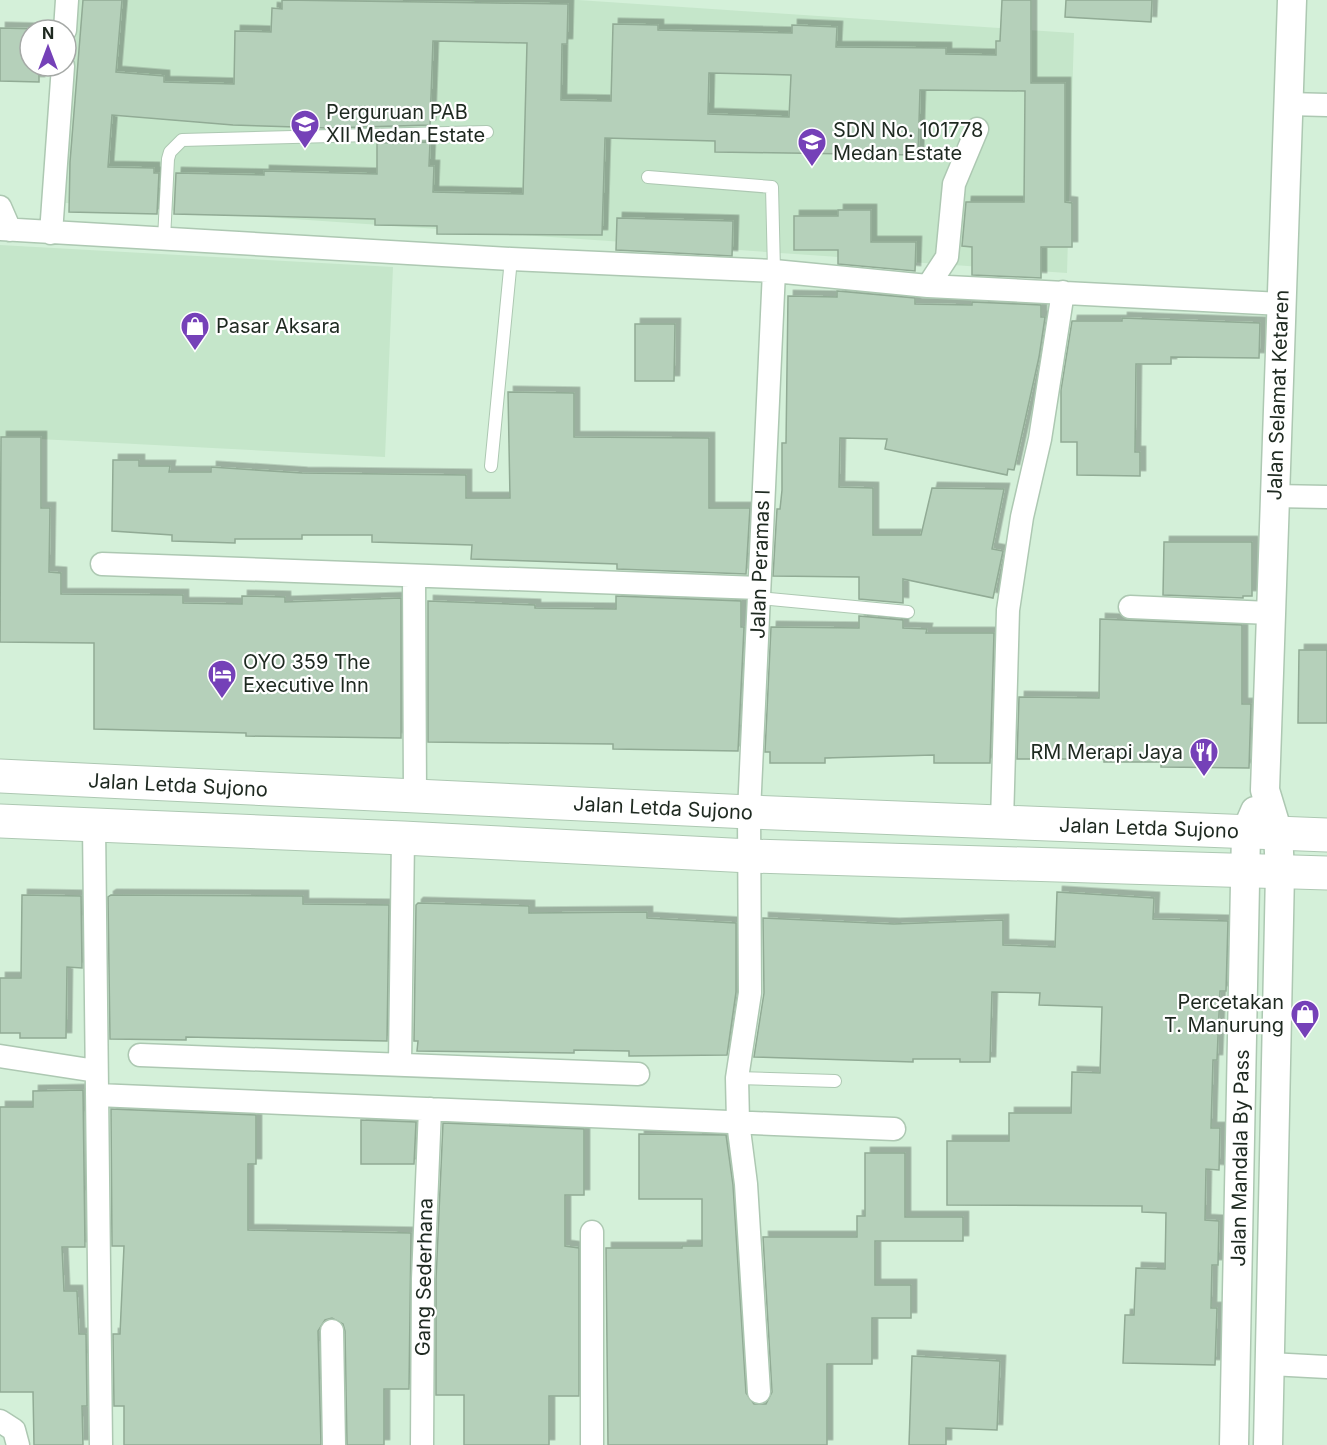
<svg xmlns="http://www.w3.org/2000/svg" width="1327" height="1445" font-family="Inter,sans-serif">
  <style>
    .built { fill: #c5e6ca }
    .building { fill: #b5d0ba; stroke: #91ab95; stroke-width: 1.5; fill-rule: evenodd; filter: url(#shadow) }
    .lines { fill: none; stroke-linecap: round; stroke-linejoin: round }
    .service-casing { stroke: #adc8b2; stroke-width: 14 }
    .minor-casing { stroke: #adc8b2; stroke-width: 25 }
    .tertiary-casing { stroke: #adc8b2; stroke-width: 31 }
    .trunk-casing { stroke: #adc8b2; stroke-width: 35 }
    .service { stroke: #fff; stroke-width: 12 }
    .minor { stroke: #fff; stroke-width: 22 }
    .tertiary { stroke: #fff; stroke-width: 28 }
    .trunk { stroke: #fff; stroke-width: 33 }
    .labels { text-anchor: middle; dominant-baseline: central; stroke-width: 4.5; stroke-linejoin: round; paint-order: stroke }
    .poi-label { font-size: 20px; fill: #1e2920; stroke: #fff; text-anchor: start }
    .street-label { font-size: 20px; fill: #1e2920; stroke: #fff }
  </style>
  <defs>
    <filter id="shadow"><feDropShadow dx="5.5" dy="-5.5" stdDeviation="0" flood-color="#0004"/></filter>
  </defs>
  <rect width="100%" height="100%" fill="#d4f0d9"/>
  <path class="built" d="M 68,0 L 578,0 L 1074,33 L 1067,273 L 52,202 L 66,66 Z
    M 0,245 L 393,267 L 385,457 L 0,437 Z"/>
  <path class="building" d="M 83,0 L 122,0 L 116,72 L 164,76 L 164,82 L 234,84 L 235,31 L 271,32 L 272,8 L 282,9 L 282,0 L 568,4 L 567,44 L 562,44 L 561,100 L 611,101 L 613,24 L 658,25 L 658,30 L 792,33 L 792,25 L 837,27 L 836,47 L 946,48 L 946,54 L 996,55 L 996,41 L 1000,41 L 1002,0 L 1031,0 L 1031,83 L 1065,83 L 1065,202 L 1072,203 L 1072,247 L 1041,247 L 1041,278 L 972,275 L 972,247 L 962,246 L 966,202 L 1024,202 L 1025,91 L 920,90 L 918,155 L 715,152 L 715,141 L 605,138 L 602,235 L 437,234 L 437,226 L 375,225 L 375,219 L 174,214 L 176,173 L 264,175 L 264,171 L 377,174 L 377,143 L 430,142 L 429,166 L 434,166 L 433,192 L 523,194 L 527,43 L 433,41 L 430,125 L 328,128 L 233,125 L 112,115 L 108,167 L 154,168 L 154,173 L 159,173 L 157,214 L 69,212 L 70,162 ZM 709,73 L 791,75 L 789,117 L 708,114 Z
    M 1066,0 L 1152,0 L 1151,22 L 1065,17 Z
    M 0,28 L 40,29 L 30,30 L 30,66 L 39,66 L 39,82 L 0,81 Z
    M 838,210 L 871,210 L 871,242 L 916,242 L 915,271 L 838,264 L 838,250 L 794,250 L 794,216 L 838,216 Z
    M 617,218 L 733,221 L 732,256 L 616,250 Z
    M 837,291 L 915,298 L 915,304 L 972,305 L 972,302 L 1041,305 L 1041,317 L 1045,317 L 1039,357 L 1014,470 L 1008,469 L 1007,475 L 885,449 L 887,439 L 840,438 L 839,487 L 873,488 L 873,535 L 921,535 L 932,488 L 1004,489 L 992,549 L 1003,551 L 993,598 L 903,579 L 903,603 L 859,599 L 859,577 L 773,576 L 777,509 L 780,509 L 782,490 L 782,443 L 786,443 L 788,296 L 837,297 Z
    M 1122,318 L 1260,323 L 1259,358 L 1171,357 L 1171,364 L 1136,364 L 1135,452 L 1140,452 L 1140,476 L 1077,475 L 1077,442 L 1061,442 L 1061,390 L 1072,321 L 1122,321 Z
    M 635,324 L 675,324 L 674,381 L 635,381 Z
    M 508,392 L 574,393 L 574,437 L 709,438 L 709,508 L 750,508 L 746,574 L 617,569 L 617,564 L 471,559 L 472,545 L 372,542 L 372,535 L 302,535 L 302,539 L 235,539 L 235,543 L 172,541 L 172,535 L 112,531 L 113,460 L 139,460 L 139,466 L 170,466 L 169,472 L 211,472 L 211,467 L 302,473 L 466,475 L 466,498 L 510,498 Z
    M 1,437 L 41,437 L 41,508 L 50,508 L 49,572 L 61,573 L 61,594 L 183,595 L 183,603 L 242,604 L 242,596 L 285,597 L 285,602 L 401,598 L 401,738 L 246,736 L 246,733 L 94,729 L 94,643 L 0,642 Z
    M 1164,542 L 1252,542 L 1252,596 L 1243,596 L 1243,598 L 1163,595 Z
    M 616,596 L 741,601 L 741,627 L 744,627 L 738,751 L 613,749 L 613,744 L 428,742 L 428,601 L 535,605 L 535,608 L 616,609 Z
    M 859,616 L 903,620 L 903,628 L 927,629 L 926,633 L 994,633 L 990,763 L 934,763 L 934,755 L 825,758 L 825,763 L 770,763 L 770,752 L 765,752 L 771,627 L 859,628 Z
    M 1100,619 L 1242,625 L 1242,704 L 1251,704 L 1249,768 L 1161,767 L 1161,762 L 1104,762 L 1104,759 L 1017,759 L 1019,697 L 1099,698 Z
    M 1299,650 L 1327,650 L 1327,723 L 1298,723 Z
    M 1057,892 L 1154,898 L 1153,919 L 1228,921 L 1226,991 L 1220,991 L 1217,1060 L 1213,1060 L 1211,1128 L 1220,1128 L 1219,1170 L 1206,1169 L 1205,1220 L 1219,1221 L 1218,1265 L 1212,1265 L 1211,1308 L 1217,1308 L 1215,1365 L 1123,1363 L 1125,1315 L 1134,1315 L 1136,1268 L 1165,1269 L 1166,1213 L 1142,1212 L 1142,1206 L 947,1205 L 947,1141 L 1009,1141 L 1009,1113 L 1071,1113 L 1072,1072 L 1100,1073 L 1102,1007 L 1039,1005 L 1040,993 L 992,992 L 990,1062 L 960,1062 L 960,1059 L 913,1059 L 913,1062 L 754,1057 L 764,993 L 763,918 L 894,924 L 1003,920 L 1003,945 L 1055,947 Z
    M 22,895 L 81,896 L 82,968 L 67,967 L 66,1038 L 20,1038 L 20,1033 L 0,1033 L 0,978 L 21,978 Z
    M 111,895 L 303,896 L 303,904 L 389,905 L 387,1041 L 186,1037 L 186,1040 L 110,1039 L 108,897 Z
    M 418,903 L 529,906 L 529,913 L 647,912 L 647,918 L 736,923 L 736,992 L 727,1055 L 629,1056 L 629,1051 L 574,1050 L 574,1053 L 417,1051 L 418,1041 L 414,1041 L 416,905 Z
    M 83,1090 L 85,1247 L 62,1247 L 64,1291 L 77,1291 L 79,1334 L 86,1334 L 87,1406 L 82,1406 L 83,1445 L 34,1445 L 33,1392 L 0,1392 L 0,1107 L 33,1107 L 33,1091 Z
    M 111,1109 L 256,1115 L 256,1164 L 248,1164 L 248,1230 L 411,1233 L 409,1389 L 384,1389 L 384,1445 L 347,1445 L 345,1331 L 343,1324 L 332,1318 L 325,1320 L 318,1331 L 321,1445 L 124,1445 L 124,1406 L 114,1406 L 113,1334 L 120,1334 L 124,1246 L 112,1246 Z
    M 361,1120 L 416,1122 L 414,1164 L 361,1164 Z
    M 443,1123 L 584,1129 L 584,1195 L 565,1195 L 565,1246 L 579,1248 L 579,1396 L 549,1396 L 549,1445 L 464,1445 L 464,1395 L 436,1395 L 436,1279 Z
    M 639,1134 L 726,1135 L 733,1185 L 746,1393 L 754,1404 L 766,1404 L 772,1392 L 763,1237 L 857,1237 L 857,1216 L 865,1216 L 865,1153 L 905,1153 L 905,1217 L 963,1217 L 963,1241 L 875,1241 L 875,1285 L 911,1285 L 911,1318 L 872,1318 L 872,1364 L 827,1364 L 827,1445 L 608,1445 L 606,1248 L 682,1248 L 682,1246 L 702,1246 L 702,1199 L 639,1199 Z
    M 912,1356 L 1000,1361 L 997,1430 L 946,1428 L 946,1445 L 909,1445 Z"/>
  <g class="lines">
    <g class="service-casing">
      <path id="service" d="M 648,177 L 772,187 L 774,271
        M 164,239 L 168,159 L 170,152 L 182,140 L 487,132
        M 491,466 L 511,259
        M 759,598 L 908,612
        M 737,1078 L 835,1081"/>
    </g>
    <g class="minor-casing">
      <path id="minor" d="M 65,30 L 67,0
        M 1288,104 L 1327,105
        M 0,207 L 10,230
        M 0,229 L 511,259 L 774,271 L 928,286 L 1282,304
        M 51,233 L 63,66
        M 928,286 L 947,257 L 954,184 L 977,129
        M 1274,496 L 1327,497
        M 102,564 L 759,588
        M 414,576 L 415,796
        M 1130,607 L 1270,613
        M 1002,822 L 1008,610 L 1022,517 L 1040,439 L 1063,292
        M 94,825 L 101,1445
        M 140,1055 L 638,1074
        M 0,1056 L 96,1071
        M 400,1064 L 403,838
        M 97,1095 L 894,1129
        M 592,1232 L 592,1445
        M 332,1331 L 334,1445
        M 1269,1364 L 1327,1367
        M 759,1392 L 746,1184 L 738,1122 L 737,1078 L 750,993 L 749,812 L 774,271
        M 0,1421 L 14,1430 L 18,1445
        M 422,1445 L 423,1279 L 430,1109"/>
    </g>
    <g class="tertiary-casing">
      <path id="tertiary" d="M 1234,1445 L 1246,832 L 1255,811
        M 1268,1445 L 1280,872 L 1278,833 L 1265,790 L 1292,0"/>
    </g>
    <g class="trunk-casing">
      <path id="trunk" d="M 0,776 L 749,812 L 1327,835
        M 0,821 L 403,838 L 750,856 L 1327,873"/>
    </g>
    <use href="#service" class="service"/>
    <use href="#minor" class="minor"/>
    <use href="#tertiary" class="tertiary"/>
    <use href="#trunk" class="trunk"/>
  </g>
  <defs>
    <g id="school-pin" transform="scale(1.5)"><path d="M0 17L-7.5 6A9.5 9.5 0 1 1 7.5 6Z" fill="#7541b8" stroke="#fff"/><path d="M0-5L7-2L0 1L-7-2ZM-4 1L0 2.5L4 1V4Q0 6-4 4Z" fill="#fff"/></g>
    <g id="shop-pin" transform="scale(1.5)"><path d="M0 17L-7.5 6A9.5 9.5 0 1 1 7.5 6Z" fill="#7541b8" stroke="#fff"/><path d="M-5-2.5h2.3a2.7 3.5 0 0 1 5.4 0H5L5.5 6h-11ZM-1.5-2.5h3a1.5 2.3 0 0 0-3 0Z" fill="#fff"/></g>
    <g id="hotel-pin" transform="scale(1.5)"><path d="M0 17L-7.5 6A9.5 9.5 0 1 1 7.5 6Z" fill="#7541b8" stroke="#fff"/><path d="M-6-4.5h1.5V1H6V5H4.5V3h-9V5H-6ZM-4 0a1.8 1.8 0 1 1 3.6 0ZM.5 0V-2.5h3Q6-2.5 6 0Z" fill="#fff"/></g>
    <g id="restaurant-pin" transform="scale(1.5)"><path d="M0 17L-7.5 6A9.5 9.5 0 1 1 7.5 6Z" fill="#7541b8" stroke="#fff"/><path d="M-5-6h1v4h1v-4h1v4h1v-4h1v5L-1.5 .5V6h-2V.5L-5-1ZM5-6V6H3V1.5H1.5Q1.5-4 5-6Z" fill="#fff"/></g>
  </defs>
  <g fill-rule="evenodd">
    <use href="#school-pin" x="305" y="124"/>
    <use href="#school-pin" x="812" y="142"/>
    <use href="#shop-pin" x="195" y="326"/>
    <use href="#hotel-pin" x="222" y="674"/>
    <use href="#restaurant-pin" x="1204" y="752"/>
    <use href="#shop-pin" x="1305" y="1014"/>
  </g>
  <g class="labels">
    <g class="poi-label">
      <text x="326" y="112">Perguruan PAB<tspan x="326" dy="23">XII Medan Estate</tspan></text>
      <text x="833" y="130">SDN No. 101778<tspan x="833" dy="23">Medan Estate</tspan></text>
      <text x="216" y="326">Pasar Aksara</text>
      <text x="243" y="662">OYO 359 The<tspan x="243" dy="23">Executive Inn</tspan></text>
      <text x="1183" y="752" text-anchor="end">RM Merapi Jaya</text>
      <text x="1284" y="1002" text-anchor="end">Percetakan<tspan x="1284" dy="23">T. Manurung</tspan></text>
    </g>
    <g class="street-label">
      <text transform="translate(1278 395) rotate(-88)">Jalan Selamat Ketaren</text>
      <text transform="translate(760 564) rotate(-88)">Jalan Peramas I</text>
      <text transform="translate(178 785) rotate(3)">Jalan Letda Sujono</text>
      <text transform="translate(663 808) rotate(3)">Jalan Letda Sujono</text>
      <text transform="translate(1149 828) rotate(2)">Jalan Letda Sujono</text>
      <text transform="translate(1240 1158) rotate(-89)">Jalan Mandala By Pass</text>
      <text transform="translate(424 1277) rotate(-89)">Gang Sederhana</text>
    </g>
  </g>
  <g transform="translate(48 48)"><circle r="28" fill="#ffffff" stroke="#a5a9a6" stroke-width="1.5"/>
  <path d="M0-4.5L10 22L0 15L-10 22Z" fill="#7541b8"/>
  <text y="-9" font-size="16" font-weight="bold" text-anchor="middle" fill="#1e2920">N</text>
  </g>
</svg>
